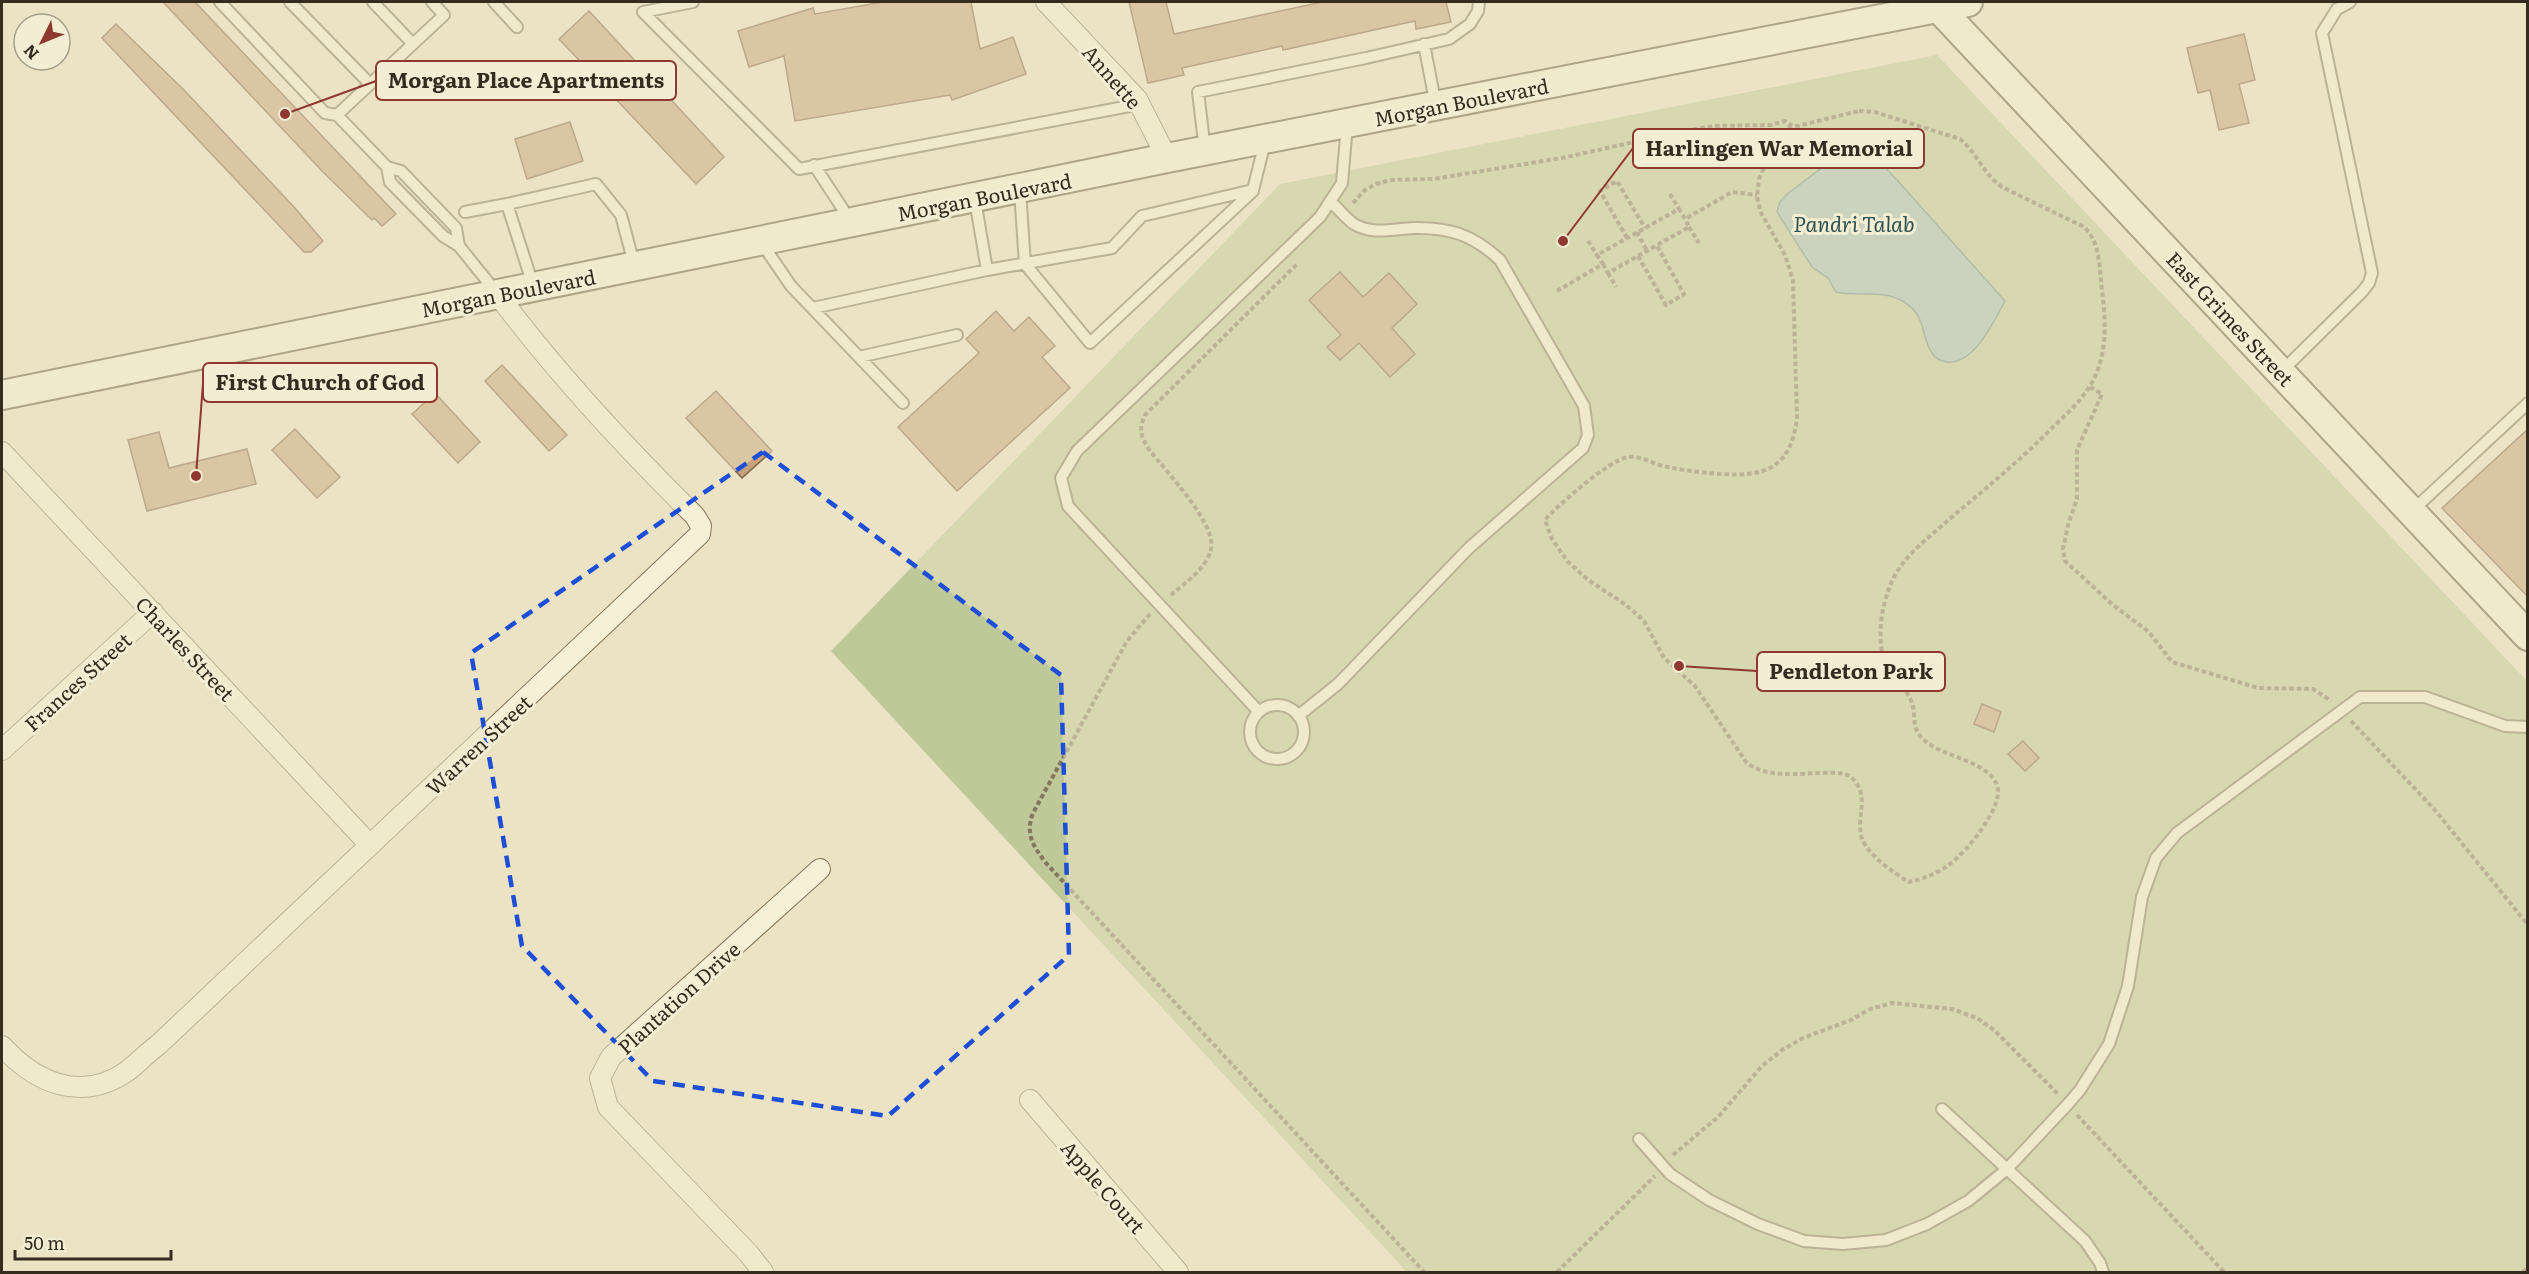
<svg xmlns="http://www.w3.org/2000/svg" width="2529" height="1274" font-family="Literata,serif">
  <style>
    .green { fill: #bec898 }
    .water { fill: #a5beb9; stroke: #6d8c87; stroke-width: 1.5 }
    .building { fill: #c7a27c; stroke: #826243; stroke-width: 1.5 }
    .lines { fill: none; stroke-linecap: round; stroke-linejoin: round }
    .lane-casing { stroke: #84755c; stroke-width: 14 }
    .street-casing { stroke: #84755c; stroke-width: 22 }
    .secondary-casing { stroke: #66563f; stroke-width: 32 }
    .path { stroke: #84755c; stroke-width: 4; stroke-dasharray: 4.5 3; stroke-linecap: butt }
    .lane { stroke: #f6f0d6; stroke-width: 10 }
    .street { stroke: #f6f0d6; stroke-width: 20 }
    .secondary { stroke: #f6f0d6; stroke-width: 28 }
    .marked { fill: none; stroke: #1d4ed8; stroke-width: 4.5; stroke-dasharray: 12 8; stroke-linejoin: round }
    .labels { text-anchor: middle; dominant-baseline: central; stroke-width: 6; stroke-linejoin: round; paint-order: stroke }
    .street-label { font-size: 20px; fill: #352c1f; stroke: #f3edd3 }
    .water-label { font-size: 21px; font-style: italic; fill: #2f5354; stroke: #f3edd3 }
    .leader { fill: none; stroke: #8f3830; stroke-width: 2 }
    .callout-dot { fill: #8f3830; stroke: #f3edd3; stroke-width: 2 }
    .callout { fill: #f3edd3; stroke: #8f3830; stroke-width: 2 }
    .callout-label { font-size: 21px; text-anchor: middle; font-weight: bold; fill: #352c1f }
  </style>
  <rect width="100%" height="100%" fill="#ebe3c4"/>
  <path class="green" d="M 1937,55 L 2527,681 L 2527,1272 L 1407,1272 L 831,651 L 1280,184 Z"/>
  <path class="water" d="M 1859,151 L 1873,155 L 1897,180 L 2005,301 C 1994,321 1974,365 1947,362 C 1941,361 1935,358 1932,353 C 1920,335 1927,316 1904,302 C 1884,289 1859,297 1836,292 L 1828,278 L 1812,267 L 1777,212 L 1780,202 L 1787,194 L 1839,155 Z"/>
  <path class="building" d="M 163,2 L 195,2 L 396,214 L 382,226 L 374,218 L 372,220 L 322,171 Z
    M 883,2 L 971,2 L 980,49 L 1013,37 L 1026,74 L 952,100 L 950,95 L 795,121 L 784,56 L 749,67 L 738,31 L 813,8 L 815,14 Z
    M 1129,2 L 1166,2 L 1174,34 L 1322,2 L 1446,2 L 1451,22 L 1416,29 L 1415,21 L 1283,50 L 1282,46 L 1182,68 L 1184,75 L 1148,83 Z
    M 589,11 L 724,157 L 696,184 L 559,39 Z
    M 116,24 L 184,90 L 294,207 L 323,241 L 311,252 L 304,252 L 102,38 Z
    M 2244,34 L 2255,80 L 2239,84 L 2249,123 L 2219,130 L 2210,90 L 2198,93 L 2187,48 Z
    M 570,122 L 583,161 L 527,179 L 515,139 Z
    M 1340,272 L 1363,297 L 1389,273 L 1417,304 L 1392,328 L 1415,354 L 1390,377 L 1359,343 L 1340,360 L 1327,347 L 1341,335 L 1309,300 Z
    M 996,311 L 1014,331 L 1029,317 L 1055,346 L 1042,357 L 1070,388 L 957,491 L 898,427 L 979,353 L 966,339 Z
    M 502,365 L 567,435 L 549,451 L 485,381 Z
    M 716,391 L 772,451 L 742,478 L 686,418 Z
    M 435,393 L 480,442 L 458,463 L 412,414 Z
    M 295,429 L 340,477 L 317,498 L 272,450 Z
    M 2528,429 L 2528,597 L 2442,508 Z
    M 159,432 L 169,468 L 247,449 L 256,484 L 147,511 L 128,440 Z
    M 1982,704 L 2001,712 L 1994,732 L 1974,724 Z
    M 2023,741 L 2039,758 L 2025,771 L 2008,754 Z"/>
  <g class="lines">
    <g class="lane-casing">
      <path id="lane" d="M 220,2 L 325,113 L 337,115 L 387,167
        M 290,2 L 370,84
        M 373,2 L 413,44
        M 494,2 L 517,27
        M 693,2 L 643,12 L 799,169 L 1140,104
        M 1424,44 L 1436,106
        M 337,115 L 444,15 L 432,2
        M 1205,150 L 1198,92 L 1366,58 L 1449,39 L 1470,24 L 1478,11 L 1479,2
        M 814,165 L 850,220
        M 1020,191 L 1025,264 L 1090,343 L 1253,191
        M 975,200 L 987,270
        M 465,212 L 507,204
        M 761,242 L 791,286 L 903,403
        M 459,246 L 456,228 L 401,171 L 387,167 L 390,182 L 443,236 L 459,246 L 496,292
        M 533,285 L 507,204 L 596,184 L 621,215 L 634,264
        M 813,308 L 987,270 L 1112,248 L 1142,216 L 1253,190 L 1265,142
        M 859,357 L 957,335
        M 2282,371 L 2362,292 L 2369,283 L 2372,273 L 2322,33 L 2337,9 L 2350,2
        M 2412,511 L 2528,403
        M1250 732a27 27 0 1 1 54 0a27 27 0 1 1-54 0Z
        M 1259,712 L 1068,506 L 1061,478 L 1077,451 L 1320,217 L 1342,183 L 1347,125
        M 1298,716 L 1338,684 L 1469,548 L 1583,448 L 1588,435 L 1584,406 L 1500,260 C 1473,235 1450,227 1413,228 C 1393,229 1372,235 1354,224 C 1345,218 1338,208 1330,201
        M 1942,1109 L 2085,1241 L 2100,1263 L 2103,1272
        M 1639,1139 L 1670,1174 L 1709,1200 L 1758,1224 L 1804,1241 L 1843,1244 L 1886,1240 L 1927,1224 L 1968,1201 L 2006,1170 L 2068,1104 L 2080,1090 L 2109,1044 L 2128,986 L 2142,897 L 2156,858 L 2177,833 L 2360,697 L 2425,697 L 2505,726 L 2528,727"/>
    </g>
    <g class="street-casing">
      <path id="street" d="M 1046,2 L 1137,99 L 1167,158
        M 2,452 L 370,845
        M 2,750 L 153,612
        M 2,1046 C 35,1082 80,1103 126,1072 C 137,1064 147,1053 158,1045 L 700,534 L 701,526 L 695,516 C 625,447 558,375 498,295
        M 1030,1100 L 1178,1272
        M 763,1272 L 749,1254 L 608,1107 L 600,1078 L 611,1057 L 820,869"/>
    </g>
    <g class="secondary-casing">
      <path id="secondary" d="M 1933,2 L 2528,636
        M 2,395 L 1167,158 L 1968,2"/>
    </g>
    <path class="path" d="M 1859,111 L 1875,112 L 1960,139 C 1977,153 1983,174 2002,187 L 2084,227 C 2101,243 2099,268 2102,290 C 2105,316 2107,342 2099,366 C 2091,392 2072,409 2053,427 C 2019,462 1982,491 1945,523 C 1926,540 1904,556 1893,579 C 1881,604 1874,646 1889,670 C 1896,680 1906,689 1911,700 C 1918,718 1908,729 1929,744 C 1947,757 1988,762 1997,785 C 2005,806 1966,852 1950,864 C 1938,873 1924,879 1909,882 C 1894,873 1869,856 1862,839 C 1855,817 1871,796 1852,778 C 1836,763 1776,787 1746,762 L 1695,686 L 1664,658 L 1644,621 L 1626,605 L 1587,579 L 1568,562 L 1552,539 L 1545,520 C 1558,505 1609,460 1628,457 C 1639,455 1652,463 1663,466 C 1682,470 1702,473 1722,474 C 1767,477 1791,467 1797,418 L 1793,280 L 1785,255 L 1761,213 L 1757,197 L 1759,179 L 1775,143 L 1785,129 Z
      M 1670,194 L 1679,209
      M 1353,203 L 1365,190 L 1376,184 L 1390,180 L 1433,179 L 1562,158 L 1679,132 L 1713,126 L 1771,125 L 1785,121 L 1792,126
      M 1689,227 L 1699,243
      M 1637,232 L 1647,251
      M 1627,238 L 1600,191 L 1617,181 L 1645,228
      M 1588,241 L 1597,255
      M 1638,256 L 1666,305 L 1684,294 L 1657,246
      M 1603,264 L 1608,273 L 1689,227 L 1685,219
      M 1608,273 L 1616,287
      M 1557,291 L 1603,264 L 1597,255 L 1679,209 L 1685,219 L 1732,192 L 1757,195
      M 2090,387 L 2102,394 L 2077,450 L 2077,499 L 2068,525 L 2063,549 L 2065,561 L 2113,605 L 2149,632 L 2172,662 L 2258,688 L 2313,689 L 2331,701
      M 1171,595 C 1185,583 1207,568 1211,549 C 1217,524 1165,470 1150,451 C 1141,437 1138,430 1145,415 L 1297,264
      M 1150,614 L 1127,641 L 1033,813 C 1025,834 1033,846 1046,863 L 1424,1272
      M 2351,721 L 2435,810 L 2528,925
      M 2077,1115 L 2224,1272
      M 1673,1155 L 1718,1117 L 1762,1066 L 1782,1050 L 1803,1038 L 1851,1020 L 1870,1009 L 1892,1003 L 1952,1009 L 1977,1018 L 1994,1030 L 2058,1094
      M 1557,1272 L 1655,1176
      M 2523,1272 L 2528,1267"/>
    <use href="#lane" class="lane"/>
    <use href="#street" class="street"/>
    <use href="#secondary" class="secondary"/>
  </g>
  <path d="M0 0H2529V1274H0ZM 763,452 L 1061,675 L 1069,955 L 888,1116 L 653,1081 L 522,946 L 471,653 Z" fill="#ebe3c4" fill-opacity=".55" fill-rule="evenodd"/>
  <path class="marked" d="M 763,452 L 1061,675 L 1069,955 L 888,1116 L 653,1081 L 522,946 L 471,653 Z"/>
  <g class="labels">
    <g class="street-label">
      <text transform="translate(1113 76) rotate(49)">Annette</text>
      <text transform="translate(1461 101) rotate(-11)">Morgan Boulevard</text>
      <text transform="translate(984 196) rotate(-11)">Morgan Boulevard</text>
      <text transform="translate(508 292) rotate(-11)">Morgan Boulevard</text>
      <text transform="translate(2231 318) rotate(47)">East Grimes Street</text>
      <text transform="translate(186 648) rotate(47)">Charles Street</text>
      <text transform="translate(77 681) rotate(-42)">Frances Street</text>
      <text transform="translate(478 744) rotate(-43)">Warren Street</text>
      <text transform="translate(678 997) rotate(-42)">Plantation Drive</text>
      <text transform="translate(1104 1186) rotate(49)">Apple Court</text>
    </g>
    <g class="water-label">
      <text x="1854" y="222">Pandri Talab</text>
    </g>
  </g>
  <path class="leader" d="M285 114L376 81M1563 241L1633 148M196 476L203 383M1679 666L1757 671"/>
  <g class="callout-dot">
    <circle cx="285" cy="114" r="6"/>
    <circle cx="1563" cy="241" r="6"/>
    <circle cx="196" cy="476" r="6"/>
    <circle cx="1679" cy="666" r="6"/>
  </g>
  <g class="callout">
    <rect x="376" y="61" width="300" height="39" rx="6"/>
    <rect x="1633" y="129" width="291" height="39" rx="6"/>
    <rect x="203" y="363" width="234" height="39" rx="6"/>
    <rect x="1757" y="652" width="188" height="39" rx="6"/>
  </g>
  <g class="callout-label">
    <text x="526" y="88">Morgan Place Apartments</text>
    <text x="1779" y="156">Harlingen War Memorial</text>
    <text x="320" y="390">First Church of God</text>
    <text x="1851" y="679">Pendleton Park</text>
  </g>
  <rect width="2529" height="1274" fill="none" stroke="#352c1f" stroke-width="6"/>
  <g transform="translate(42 42) rotate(227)"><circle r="28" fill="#f3edd3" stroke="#a7a08b" stroke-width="1.5"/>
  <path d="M0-4.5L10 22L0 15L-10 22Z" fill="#8f3830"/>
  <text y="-9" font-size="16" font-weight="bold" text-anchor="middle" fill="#352c1f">N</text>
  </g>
  <path d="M15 1250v9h156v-9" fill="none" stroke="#352c1f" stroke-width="3"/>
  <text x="24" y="1250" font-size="18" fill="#352c1f" stroke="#f3edd3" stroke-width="4.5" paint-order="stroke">50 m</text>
</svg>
